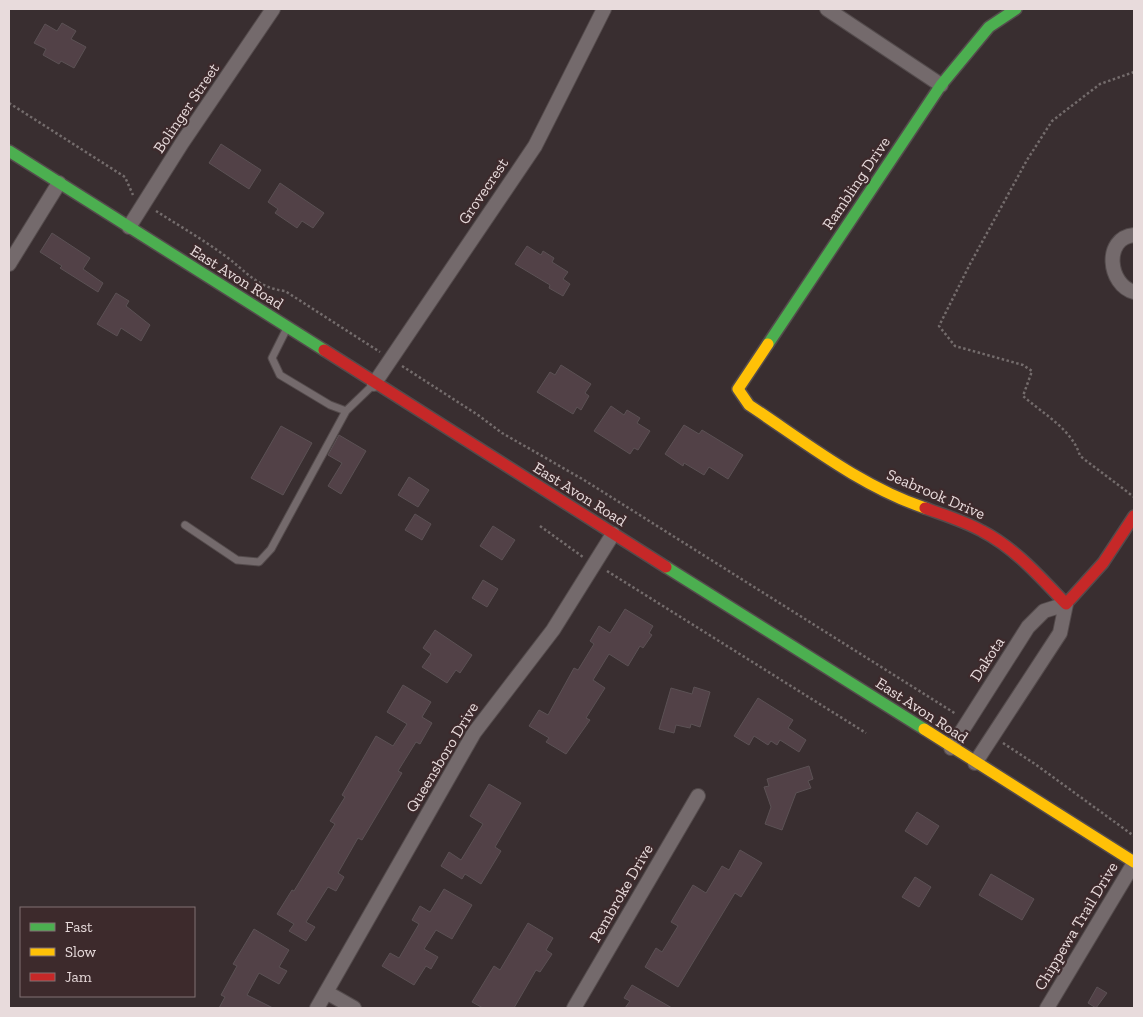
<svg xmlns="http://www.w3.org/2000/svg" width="1143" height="1017" font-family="'Zilla Slab',serif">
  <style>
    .building { fill: #524147; stroke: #5b5154 }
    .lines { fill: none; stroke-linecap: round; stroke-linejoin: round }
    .lane-casing { stroke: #544b4c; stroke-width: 9 }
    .street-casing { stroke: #544b4c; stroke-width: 16 }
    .fast-casing { stroke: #544b4c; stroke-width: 14 }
    .slow-casing { stroke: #544b4c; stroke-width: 14 }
    .jam-casing { stroke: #544b4c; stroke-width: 14 }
    .path { stroke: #746c6c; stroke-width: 2.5; stroke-dasharray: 2.5 2.5; stroke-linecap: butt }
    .lane { stroke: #746a6c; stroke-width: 7 }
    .street { stroke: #746a6c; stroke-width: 14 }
    .fast { stroke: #4caf50; stroke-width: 11 }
    .slow { stroke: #ffc107; stroke-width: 11 }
    .jam { stroke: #c62828; stroke-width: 11 }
    .labels { text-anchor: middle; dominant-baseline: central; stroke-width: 4.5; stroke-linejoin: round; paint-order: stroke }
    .street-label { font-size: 16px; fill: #e8dbdc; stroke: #3d2a2c }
  </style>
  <rect width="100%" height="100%" fill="#392e30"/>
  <path class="building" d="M 62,23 L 76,31 L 71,39 L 86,47 L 74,68 L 61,61 L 59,64 L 43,55 L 46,49 L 34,43 L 45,24 L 57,31 Z
    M 221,144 L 261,170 L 249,189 L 209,163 Z
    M 280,183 L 324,213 L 313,228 L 302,221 L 297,228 L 275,213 L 278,209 L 268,202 Z
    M 52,233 L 90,258 L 83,269 L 103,283 L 98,292 L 60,268 L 62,266 L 40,252 Z
    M 527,246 L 541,255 L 543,251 L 554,258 L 552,262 L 568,272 L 563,279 L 570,284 L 563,296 L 549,288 L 550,285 L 515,264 Z
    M 116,293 L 129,301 L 126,306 L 150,325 L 141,341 L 121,328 L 117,336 L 97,324 Z
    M 561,365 L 591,384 L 585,393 L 589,396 L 581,410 L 577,407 L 573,414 L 537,392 L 550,372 L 555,375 Z
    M 611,406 L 624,415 L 627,410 L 640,418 L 637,423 L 650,431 L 638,450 L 634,448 L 630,454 L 594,431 Z
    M 684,425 L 699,434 L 702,430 L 743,455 L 728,479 L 709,467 L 704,475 L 684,463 L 683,466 L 665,454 Z
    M 281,426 L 312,443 L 283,495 L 251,478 Z
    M 339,435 L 366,451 L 341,494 L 328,486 L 342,463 L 328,455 Z
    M 409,477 L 429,490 L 418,507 L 398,495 Z
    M 415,514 L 431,524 L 422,540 L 405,530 Z
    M 493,526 L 515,540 L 502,560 L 480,546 Z
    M 483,580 L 498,589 L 487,607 L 472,598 Z
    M 625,609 L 653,626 L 649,633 L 652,635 L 643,648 L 640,646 L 628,666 L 609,654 L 593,680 L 605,688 L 586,718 L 590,720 L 566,754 L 546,742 L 549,738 L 529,726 L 539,710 L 548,715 L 574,668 L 578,670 L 594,644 L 590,641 L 599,626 L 610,633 Z
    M 435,630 L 472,655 L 460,673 L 456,670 L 447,683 L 422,667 L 431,654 L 423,648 Z
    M 403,685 L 431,702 L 422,717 L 432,723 L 420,744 L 416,742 L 398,771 L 402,773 L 362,840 L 358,838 L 338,873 L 344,877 L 336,891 L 328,887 L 306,922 L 315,927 L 306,941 L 289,931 L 294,924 L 277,914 L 292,890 L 294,891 L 335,824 L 330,821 L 345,797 L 342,795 L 376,736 L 393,746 L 407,724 L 387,712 Z
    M 694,687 L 710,692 L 700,727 L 691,724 L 690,728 L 676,725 L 674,733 L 659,729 L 671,688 L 692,694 Z
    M 758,698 L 793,720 L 788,728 L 806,740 L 799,752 L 780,740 L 777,745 L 771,741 L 768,745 L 754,736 L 749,745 L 734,736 Z
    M 809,766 L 813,779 L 808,781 L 811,788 L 796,793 L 782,830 L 765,824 L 771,807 L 764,787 L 769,786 L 767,779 Z
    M 489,784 L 521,803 L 495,847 L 501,851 L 481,884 L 465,874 L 462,879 L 441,866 L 449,852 L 461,860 L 483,824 L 470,816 Z
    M 917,812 L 939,826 L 927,845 L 905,831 Z
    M 740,850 L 762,863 L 741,897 L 735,893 L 678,987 L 645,967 L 656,948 L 662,952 L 678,926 L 671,922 L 693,885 L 706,893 L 722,866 L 729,870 Z
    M 991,874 L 1034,899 L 1022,920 L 979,895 Z
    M 915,877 L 931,887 L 919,907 L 902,897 Z
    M 444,889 L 472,905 L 452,939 L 436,930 L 424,949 L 438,957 L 431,969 L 426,966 L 414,985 L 382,966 L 390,953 L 399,958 L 419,924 L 412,920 L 420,906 L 430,912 Z
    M 528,923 L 553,938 L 546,950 L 552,954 L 540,972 L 536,970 L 514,1008 L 483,1008 L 472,1002 L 494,966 L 500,970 Z
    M 254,929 L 289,950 L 279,967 L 287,971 L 279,984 L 259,973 L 247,995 L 273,1008 L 219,1008 L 225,997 L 221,995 L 237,966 L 233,964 Z
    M 632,985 L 672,1008 L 625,1008 L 630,1001 L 624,998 Z
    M 1097,987 L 1107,993 L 1096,1008 L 1088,1003 Z"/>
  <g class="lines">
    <g class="lane-casing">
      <path id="lane" d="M 287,328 L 272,358 L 280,375 L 330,405 L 346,411 L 374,384
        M 185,525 L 237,560 L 259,562 L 271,549 L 346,411"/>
    </g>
    <g class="street-casing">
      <path id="street" d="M 827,9 L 941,85
        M 129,227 L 182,143 L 273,9
        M 1134,235 C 1103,238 1108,285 1134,292
        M 9,264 L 59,183
        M 374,384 L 535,146 L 604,9
        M 951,748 L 1028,627 L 1044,611 L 1066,604 L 1060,633 L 975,763
        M 326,992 L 354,1008
        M 317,1008 L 474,733 L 553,630 L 613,534
        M 574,1008 L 698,796
        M 1047,1008 L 1134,863"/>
    </g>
    <g class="fast-casing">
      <path id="fast" d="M 9,151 L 324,350
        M 768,344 L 941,85 L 989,27 L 1016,9
        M 666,567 L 924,729"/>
    </g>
    <g class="slow-casing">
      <path id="slow" d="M 768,344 L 738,389 L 749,405 C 805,442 860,486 925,508
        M 924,729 L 1134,862"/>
    </g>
    <g class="jam-casing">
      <path id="jam" d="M 324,350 L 666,567
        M 925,508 C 944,515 964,521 982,531 C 1015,548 1040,577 1066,604 L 1103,563 L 1134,516"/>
    </g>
    <path class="path" d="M 1134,72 L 1100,84 L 1052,121 L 1027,160 L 970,264 L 939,326 L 955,346 L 1023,365 L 1032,371 L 1023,396 C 1042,413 1073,430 1080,456 L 1134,497
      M 9,103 L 125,177 L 133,195
      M 156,211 C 178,225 202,239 224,255 C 245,270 257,288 285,291 L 380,352
      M 402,366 L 478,415 L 502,433 L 584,480 L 956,714
      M 540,526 L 583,557
      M 607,571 L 866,733
      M 1003,743 L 1035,764 L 1134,836"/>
    <use href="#lane" class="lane"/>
    <use href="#street" class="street"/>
    <use href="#fast" class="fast"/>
    <use href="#slow" class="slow"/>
    <use href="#jam" class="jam"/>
  </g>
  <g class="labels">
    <g class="street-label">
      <text transform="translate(186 108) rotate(-56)">Bolinger Street</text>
      <text transform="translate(856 183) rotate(-56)">Rambling Drive</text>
      <text transform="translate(483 191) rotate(-56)">Grovecrest</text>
      <text transform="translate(237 277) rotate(32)">East Avon Road</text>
      <text transform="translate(580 494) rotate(32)">East Avon Road</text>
      <text transform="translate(936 494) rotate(23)">Seabrook Drive</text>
      <text transform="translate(987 659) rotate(-57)">Dakota</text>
      <text transform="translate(922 710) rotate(33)">East Avon Road</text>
      <text transform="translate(442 757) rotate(-59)">Queensboro Drive</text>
      <text transform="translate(621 893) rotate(-60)">Pembroke Drive</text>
      <text transform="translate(1076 926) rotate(-59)">Chippewa Trail Drive</text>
    </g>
  </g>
  <rect width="1143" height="1017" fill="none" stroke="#e8dbdc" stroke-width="20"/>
  <rect x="20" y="907" width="175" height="90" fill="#3d2a2c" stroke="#817172"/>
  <rect x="30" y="923" width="25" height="8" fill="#4caf50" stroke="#817172"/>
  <text x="65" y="932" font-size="15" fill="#e8dbdc">Fast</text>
  <rect x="30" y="948" width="25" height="8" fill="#ffc107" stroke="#817172"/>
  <text x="65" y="957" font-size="15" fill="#e8dbdc">Slow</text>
  <rect x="30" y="973" width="25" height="8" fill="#c62828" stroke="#817172"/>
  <text x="65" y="982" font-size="15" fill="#e8dbdc">Jam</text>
</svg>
